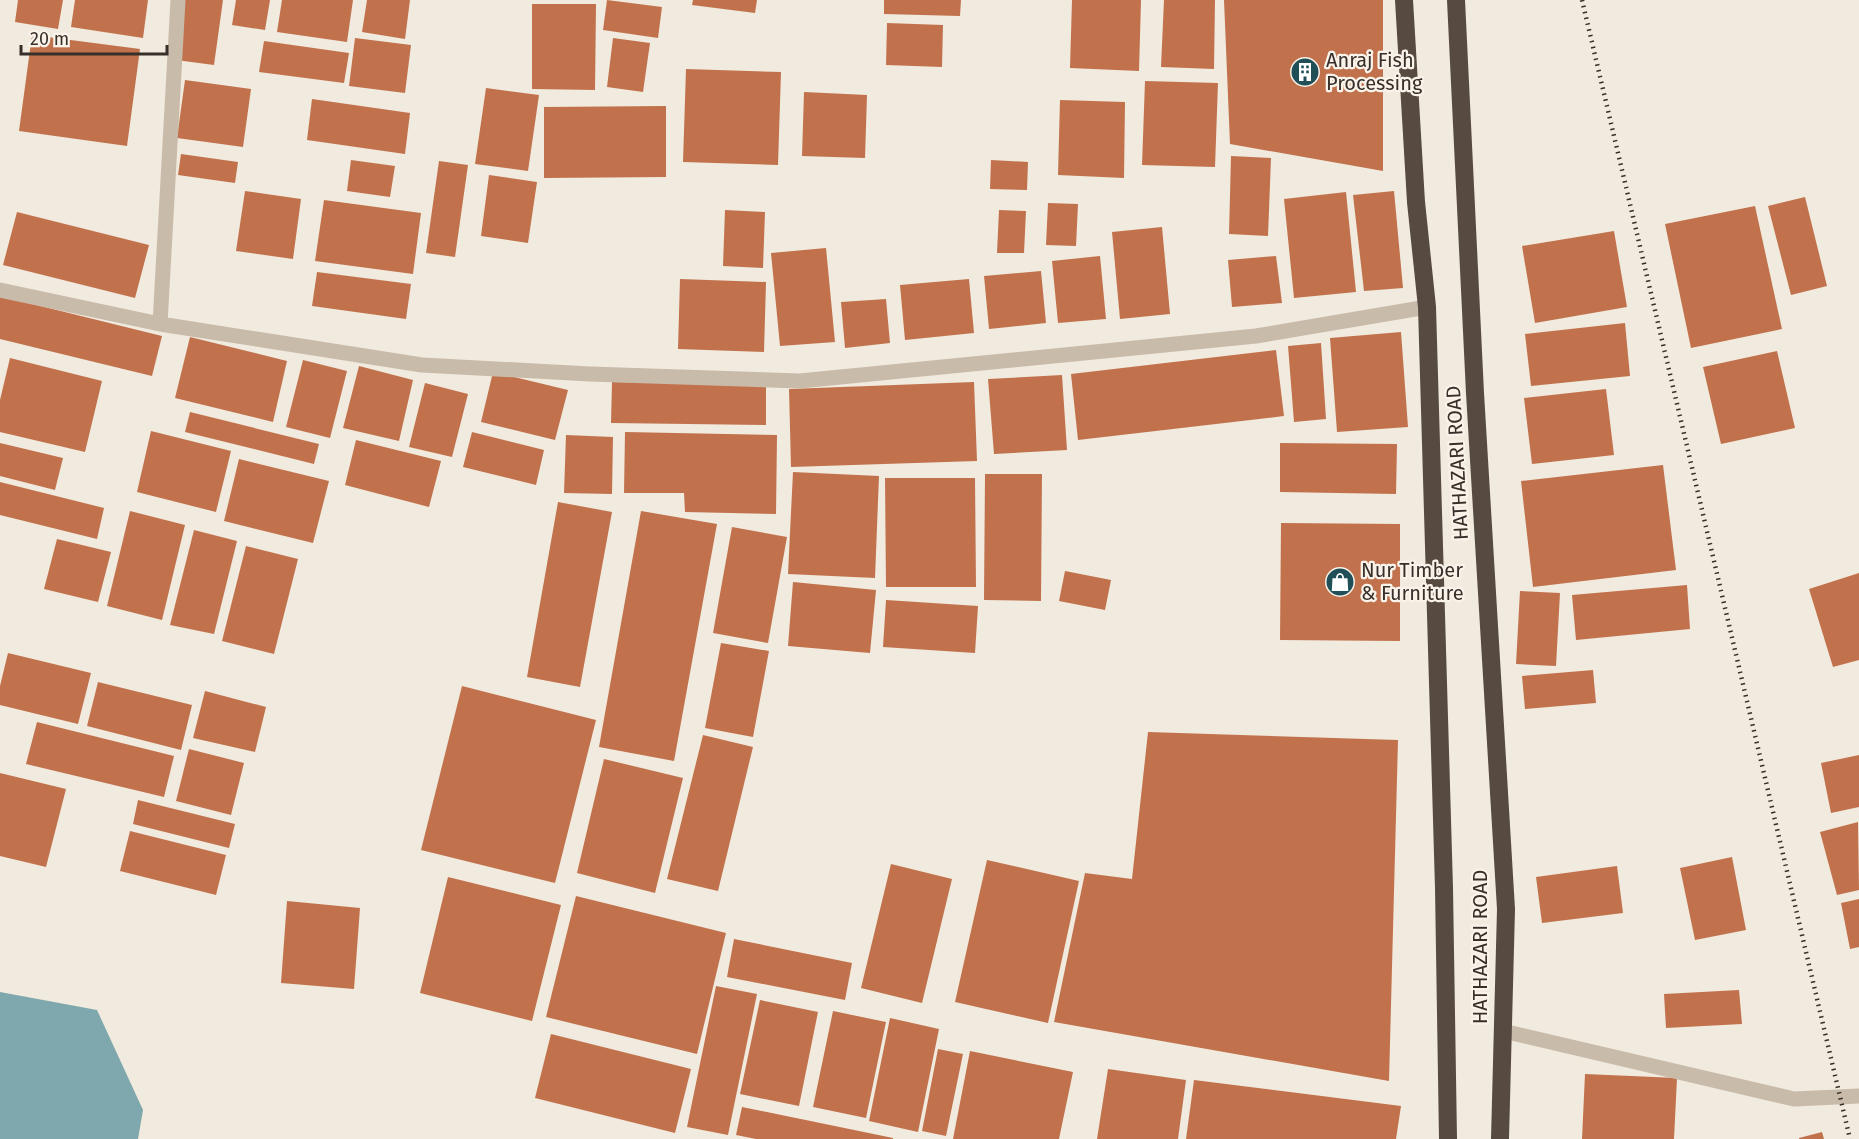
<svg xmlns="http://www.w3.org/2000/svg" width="1859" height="1139" font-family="'Fira Sans',sans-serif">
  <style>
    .water { fill: #7ea8ad }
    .building { fill: #c1724c }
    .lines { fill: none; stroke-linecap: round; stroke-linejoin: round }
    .minor { stroke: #c9bbaa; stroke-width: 15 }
    .highway { stroke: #574a41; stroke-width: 18 }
    .rail { stroke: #372f29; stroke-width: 4.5; stroke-dasharray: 1.5 4.5; stroke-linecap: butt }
    .labels { text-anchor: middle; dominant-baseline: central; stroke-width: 4.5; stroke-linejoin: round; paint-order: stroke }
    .poi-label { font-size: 20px; fill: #372f29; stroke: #f9f3ea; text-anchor: start }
    .street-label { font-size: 20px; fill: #372f29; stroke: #f9f3ea }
  </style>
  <rect width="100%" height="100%" fill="#f1eade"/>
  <path class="water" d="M 0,992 L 97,1010 L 143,1110 L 138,1139 L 0,1139 Z"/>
  <path class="building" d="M 18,0 L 63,0 L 58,29 L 15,22 Z
    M 75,0 L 148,0 L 143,38 L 71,27 Z
    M 185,0 L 223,0 L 214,65 L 176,60 Z
    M 236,0 L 270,0 L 265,30 L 232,25 Z
    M 282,0 L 353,0 L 347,42 L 277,32 Z
    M 367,0 L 410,0 L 405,39 L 362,32 Z
    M 607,0 L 662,7 L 658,38 L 603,30 Z
    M 693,0 L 757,0 L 755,13 L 692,5 Z
    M 884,0 L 961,0 L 960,16 L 884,14 Z
    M 1072,0 L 1141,0 L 1139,71 L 1070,68 Z
    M 1164,0 L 1215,0 L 1214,69 L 1161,67 Z
    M 1224,0 L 1383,0 L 1383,171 L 1230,144 Z
    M 532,4 L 596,4 L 595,90 L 532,89 Z
    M 887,23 L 943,25 L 942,67 L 886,65 Z
    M 32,35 L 140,49 L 127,146 L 19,131 Z
    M 355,38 L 411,45 L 405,93 L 349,86 Z
    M 613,38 L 650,43 L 643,92 L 607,87 Z
    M 264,41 L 349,53 L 344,83 L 259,72 Z
    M 686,69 L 781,72 L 778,165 L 683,162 Z
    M 185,80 L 251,89 L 243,147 L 177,138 Z
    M 1145,81 L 1218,83 L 1215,167 L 1142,165 Z
    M 486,88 L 539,95 L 528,171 L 475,164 Z
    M 804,92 L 867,95 L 865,158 L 802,156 Z
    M 312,99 L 410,113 L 405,154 L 307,140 Z
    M 1060,100 L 1125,102 L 1124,178 L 1058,175 Z
    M 666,106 L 666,177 L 544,178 L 544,107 Z
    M 181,154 L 238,162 L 235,183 L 178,175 Z
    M 1231,156 L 1271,158 L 1268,236 L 1229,234 Z
    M 351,160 L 395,166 L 390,197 L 347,191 Z
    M 991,160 L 1028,162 L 1027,190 L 990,189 Z
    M 439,161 L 468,165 L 455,257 L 426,253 Z
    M 489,175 L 537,182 L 528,243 L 481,236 Z
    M 245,191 L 301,199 L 293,259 L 236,251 Z
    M 1394,191 L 1403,288 L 1364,291 L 1353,195 Z
    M 1346,192 L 1356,292 L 1294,298 L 1284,199 Z
    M 1805,197 L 1827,286 L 1791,295 L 1768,206 Z
    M 324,200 L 421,213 L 413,274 L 315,261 Z
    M 1048,203 L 1078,204 L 1076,246 L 1046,245 Z
    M 1755,206 L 1782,329 L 1691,348 L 1665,224 Z
    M 725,210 L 765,212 L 763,268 L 723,266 Z
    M 999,210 L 1026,211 L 1024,253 L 997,253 Z
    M 17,212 L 149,245 L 135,298 L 3,265 Z
    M 1162,227 L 1170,314 L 1120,319 L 1112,232 Z
    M 1614,231 L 1627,307 L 1535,323 L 1522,246 Z
    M 826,248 L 835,342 L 780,346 L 771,253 Z
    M 1100,256 L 1106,319 L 1058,323 L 1052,261 Z
    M 1276,256 L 1282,303 L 1232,307 L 1228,260 Z
    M 1041,271 L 1046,323 L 989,329 L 984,276 Z
    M 317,272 L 411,284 L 406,319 L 312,306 Z
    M 680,279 L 766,282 L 764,352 L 678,349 Z
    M 969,279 L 974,333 L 905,340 L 900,285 Z
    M 0,296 L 162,336 L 152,376 L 0,339 Z
    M 886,299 L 890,343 L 845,348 L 841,302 Z
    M 1625,323 L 1630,376 L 1531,386 L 1525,334 Z
    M 1401,332 L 1408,427 L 1337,432 L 1330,338 Z
    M 190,337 L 287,361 L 273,422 L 175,398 Z
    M 1321,343 L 1326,419 L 1294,422 L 1288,346 Z
    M 1276,350 L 1284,416 L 1078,440 L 1071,374 Z
    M 1777,351 L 1795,428 L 1721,444 L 1703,367 Z
    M 10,358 L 102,381 L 85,452 L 0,432 L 0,400 Z
    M 303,360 L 347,371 L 330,438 L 286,427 Z
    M 359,366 L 413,380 L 399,441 L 343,428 Z
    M 493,372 L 568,390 L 555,440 L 481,422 Z
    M 1062,375 L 1067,450 L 994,454 L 988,379 Z
    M 612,382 L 766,385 L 766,425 L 611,423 Z
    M 974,382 L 977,461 L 791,467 L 789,389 Z
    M 425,383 L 468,394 L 452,457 L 409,447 Z
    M 1606,389 L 1614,455 L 1532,464 L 1524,398 Z
    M 190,412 L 319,444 L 314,464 L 185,432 Z
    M 151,431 L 231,451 L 216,512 L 137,492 Z
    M 472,432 L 544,450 L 536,485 L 463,467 Z
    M 625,432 L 777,435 L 776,514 L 685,512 L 684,493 L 624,493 Z
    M 566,435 L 613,437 L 612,494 L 564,493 Z
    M 356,440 L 441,461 L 429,507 L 345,485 Z
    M 0,443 L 63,458 L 55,490 L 0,476 Z
    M 1280,443 L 1397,444 L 1396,494 L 1280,492 Z
    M 239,459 L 329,481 L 313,543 L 224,521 Z
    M 1663,465 L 1676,570 L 1533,587 L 1521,481 Z
    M 793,472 L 879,476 L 875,578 L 788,574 Z
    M 985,474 L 1042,474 L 1041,601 L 984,600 Z
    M 885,478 L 975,478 L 976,587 L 886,587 Z
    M 0,482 L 104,508 L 97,539 L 0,515 Z
    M 558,502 L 612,512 L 580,687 L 527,677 Z
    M 130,511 L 185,525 L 162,620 L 107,606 Z
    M 641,511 L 717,524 L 674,761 L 599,747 Z
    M 1281,523 L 1400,524 L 1400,641 L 1280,640 Z
    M 732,527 L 787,537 L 768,643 L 713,633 Z
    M 194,530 L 237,541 L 214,634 L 170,625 Z
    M 57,539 L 111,552 L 98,602 L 44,589 Z
    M 246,546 L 298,559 L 274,654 L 222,641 Z
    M 1065,571 L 1111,580 L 1105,610 L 1059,601 Z
    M 1859,573 L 1859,660 L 1833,667 L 1809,589 Z
    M 793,582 L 876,590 L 870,653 L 788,646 Z
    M 1687,585 L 1690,629 L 1576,640 L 1572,595 Z
    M 1520,591 L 1560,593 L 1556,666 L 1516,664 Z
    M 886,600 L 978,606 L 975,653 L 883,647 Z
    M 721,643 L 769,651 L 753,737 L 705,728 Z
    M 8,653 L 91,673 L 78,724 L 0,705 L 0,686 Z
    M 1593,670 L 1596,703 L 1525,709 L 1522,676 Z
    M 98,682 L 192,705 L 181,750 L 87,726 Z
    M 462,686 L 596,720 L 555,883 L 421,850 Z
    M 205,691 L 266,707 L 255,752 L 193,738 Z
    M 37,722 L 174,756 L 164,797 L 26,764 Z
    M 1148,732 L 1398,740 L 1389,1081 L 1054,1022 L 1085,873 L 1132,879 Z
    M 703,735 L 753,747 L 718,891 L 667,879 Z
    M 189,749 L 244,763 L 231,815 L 176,801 Z
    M 1859,755 L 1859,807 L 1831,813 L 1821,763 Z
    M 604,759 L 683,778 L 655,893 L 577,873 Z
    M 0,773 L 66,789 L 46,867 L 0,856 Z
    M 138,800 L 235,824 L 229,848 L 133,824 Z
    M 1858,822 L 1859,890 L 1837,895 L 1820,832 Z
    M 130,831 L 226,855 L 216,895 L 120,871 Z
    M 1732,857 L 1746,930 L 1695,940 L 1680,868 Z
    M 987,860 L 1079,881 L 1048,1023 L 955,1002 Z
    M 891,864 L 952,879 L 922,1003 L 861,988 Z
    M 1617,866 L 1623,913 L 1542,923 L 1536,877 Z
    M 448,877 L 561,905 L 532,1021 L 420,993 Z
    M 576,896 L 726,933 L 697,1054 L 546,1017 Z
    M 1859,899 L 1859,947 L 1850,949 L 1841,903 Z
    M 287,901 L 360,908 L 354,989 L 281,983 Z
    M 734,939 L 852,963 L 845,1000 L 727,977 Z
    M 716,986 L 757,994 L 728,1135 L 687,1127 Z
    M 1739,990 L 1742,1024 L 1666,1028 L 1664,994 Z
    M 760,1000 L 818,1012 L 799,1106 L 740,1094 Z
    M 833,1011 L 886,1022 L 866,1118 L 813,1107 Z
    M 890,1018 L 939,1029 L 918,1132 L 869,1121 Z
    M 551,1034 L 691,1069 L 675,1133 L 535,1098 Z
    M 938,1049 L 963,1054 L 946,1136 L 922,1131 Z
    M 970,1051 L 1073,1072 L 1059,1139 L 953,1139 Z
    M 1108,1069 L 1186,1080 L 1178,1139 L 1097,1139 Z
    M 1585,1074 L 1677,1078 L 1674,1139 L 1582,1139 Z
    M 1194,1080 L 1401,1106 L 1396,1139 L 1186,1139 Z
    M 742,1107 L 893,1138 L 893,1139 L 756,1139 L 736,1135 Z
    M 1822,1132 L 1824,1139 L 1799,1139 L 1799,1138 Z"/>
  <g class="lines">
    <path class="minor" d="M 0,290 L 160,324 L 422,365 L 590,374 L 800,381 L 1256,336 L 1427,307
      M 160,324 L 178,0
      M 1503,1031 L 1794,1099 L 1859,1096"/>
    <path class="highway" d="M 1404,0 L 1416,202 L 1427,307 L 1444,888 L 1448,1139
      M 1456,0 L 1475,393 L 1506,909 L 1500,1139"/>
    <path class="rail" d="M 1582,0 L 1850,1139"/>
  </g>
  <defs>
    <g id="building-disc" transform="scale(1.5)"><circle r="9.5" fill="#204f57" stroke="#f9f3ea"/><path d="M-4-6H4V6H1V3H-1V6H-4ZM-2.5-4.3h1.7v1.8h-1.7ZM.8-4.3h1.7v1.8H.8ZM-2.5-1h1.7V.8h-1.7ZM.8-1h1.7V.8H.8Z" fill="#fff"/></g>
    <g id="shop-disc" transform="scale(1.5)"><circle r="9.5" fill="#204f57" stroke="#f9f3ea"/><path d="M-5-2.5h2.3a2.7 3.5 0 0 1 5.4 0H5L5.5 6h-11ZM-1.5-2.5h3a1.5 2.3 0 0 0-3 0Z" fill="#fff"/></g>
  </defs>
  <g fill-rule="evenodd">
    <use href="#building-disc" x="1305" y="72"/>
    <use href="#shop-disc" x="1340" y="582"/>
  </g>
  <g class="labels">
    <g class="poi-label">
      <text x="1326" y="60">Anraj Fish<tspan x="1326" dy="23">Processing</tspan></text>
      <text x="1361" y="570">Nur Timber<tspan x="1361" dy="23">&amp; Furniture</tspan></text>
    </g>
    <g class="street-label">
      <text transform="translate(1457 463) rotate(-93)">HATHAZARI ROAD</text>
      <text transform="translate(1480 947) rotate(-90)">HATHAZARI ROAD</text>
    </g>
  </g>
  <path d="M21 45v9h146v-9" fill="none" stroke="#372f29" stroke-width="3"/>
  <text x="30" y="45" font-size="18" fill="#372f29" stroke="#f9f3ea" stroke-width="4.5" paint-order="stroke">20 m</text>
</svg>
